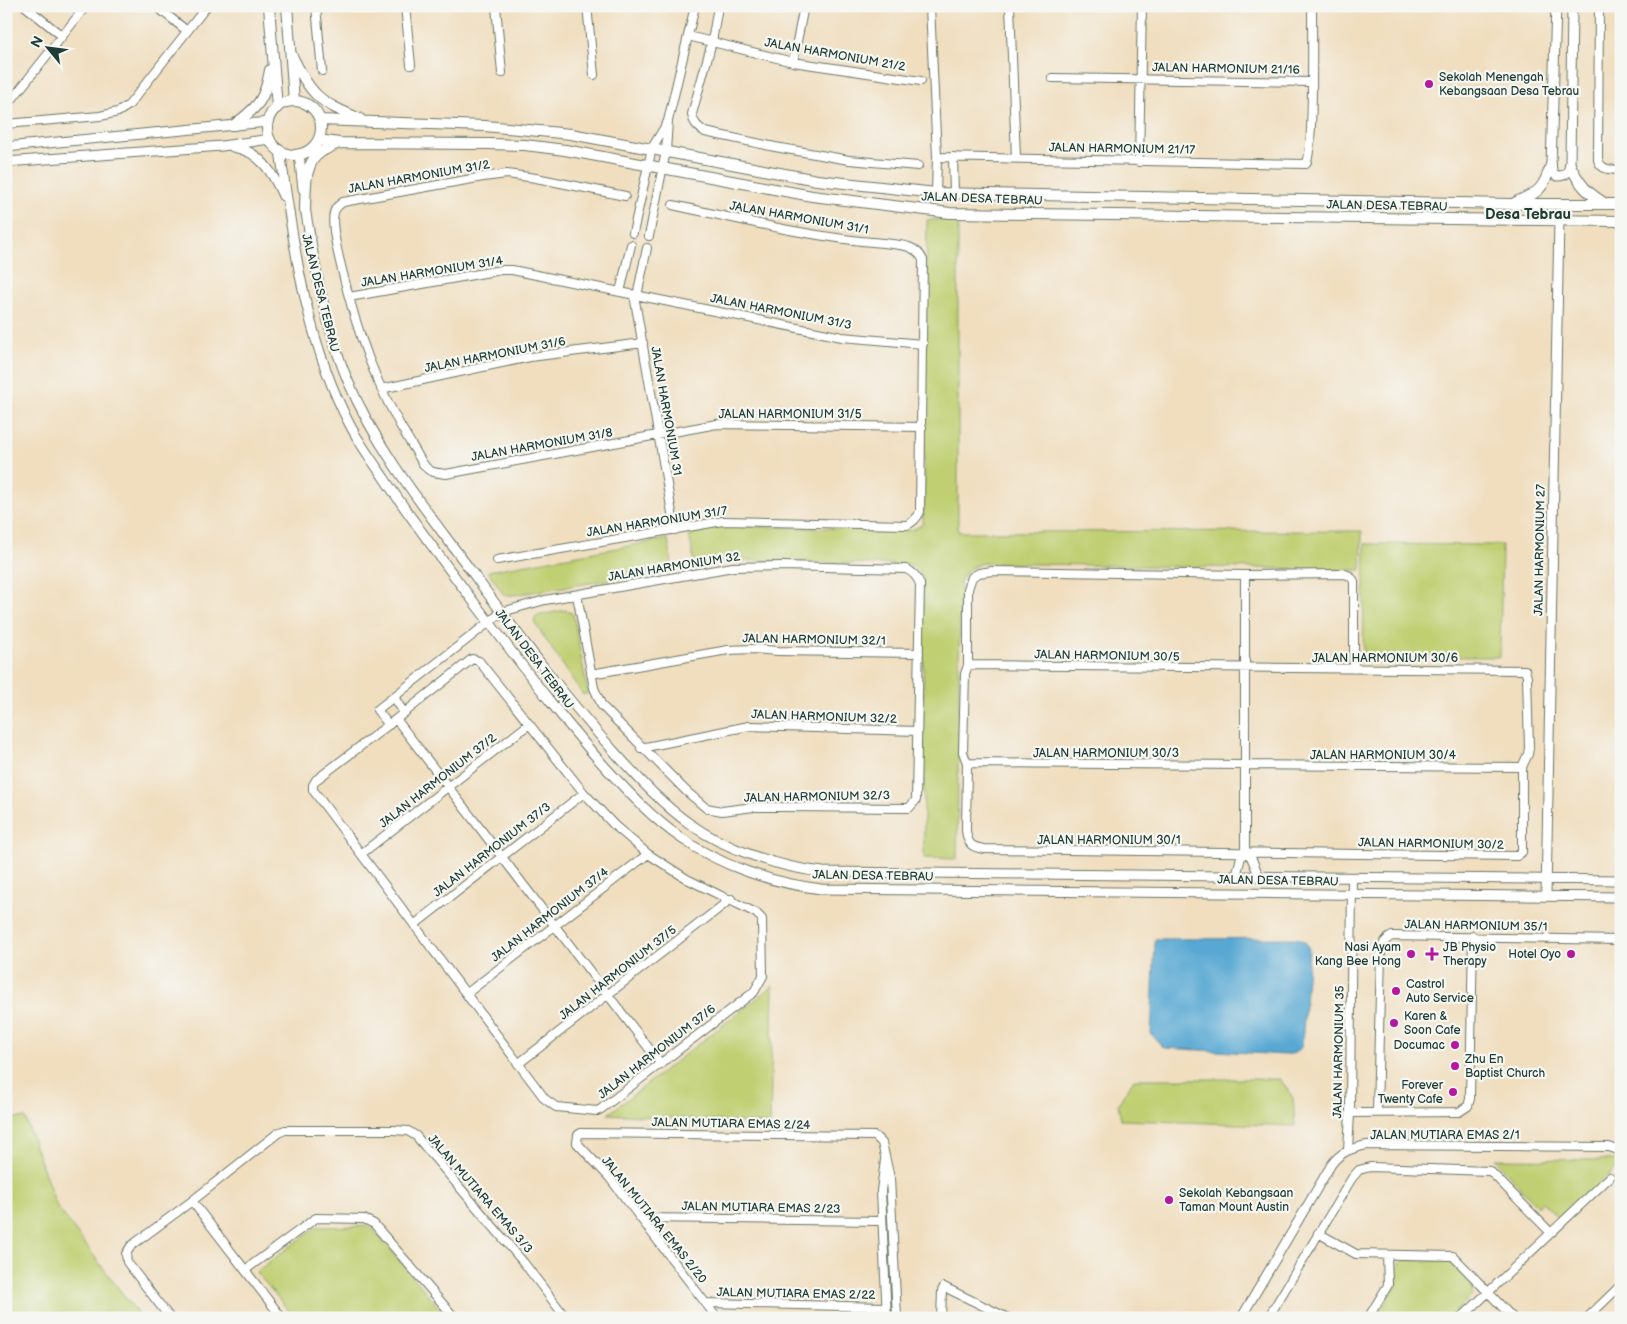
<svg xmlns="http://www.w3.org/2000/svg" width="1627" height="1324" font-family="'Balsamiq Sans',sans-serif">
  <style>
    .green { fill: #bfcf71; stroke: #6f8652 }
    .water { fill: #59a8d3; stroke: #3c7284 }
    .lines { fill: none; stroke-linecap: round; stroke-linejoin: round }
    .minor-casing { stroke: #687565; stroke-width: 10 }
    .tertiary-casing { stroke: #687565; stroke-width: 11 }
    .secondary-casing { stroke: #687565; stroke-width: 12 }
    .minor { stroke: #fff; stroke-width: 8 }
    .tertiary { stroke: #fff; stroke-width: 9 }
    .secondary { stroke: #fff; stroke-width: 10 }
    .poi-dot { fill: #b5179e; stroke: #f6f6f2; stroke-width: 2 }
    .labels { text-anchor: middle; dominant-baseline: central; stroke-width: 4.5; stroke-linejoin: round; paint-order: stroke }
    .street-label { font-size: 12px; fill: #1f3d34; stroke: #f6f6f2 }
    .poi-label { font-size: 12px; fill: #1f3d34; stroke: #f6f6f2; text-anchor: start }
    .quarter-label { font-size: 15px; font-weight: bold; fill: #1f3d34; stroke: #f6f6f2 }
  </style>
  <rect width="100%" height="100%" fill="#f6f6f2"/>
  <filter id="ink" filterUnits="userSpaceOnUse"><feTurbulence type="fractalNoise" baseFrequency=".02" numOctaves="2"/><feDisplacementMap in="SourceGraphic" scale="10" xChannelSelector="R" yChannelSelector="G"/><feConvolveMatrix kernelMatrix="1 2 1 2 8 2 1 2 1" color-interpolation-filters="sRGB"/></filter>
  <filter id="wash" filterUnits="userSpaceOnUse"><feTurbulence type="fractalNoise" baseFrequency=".0096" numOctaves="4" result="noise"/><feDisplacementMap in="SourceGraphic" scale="20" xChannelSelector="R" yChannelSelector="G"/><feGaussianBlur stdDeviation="1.12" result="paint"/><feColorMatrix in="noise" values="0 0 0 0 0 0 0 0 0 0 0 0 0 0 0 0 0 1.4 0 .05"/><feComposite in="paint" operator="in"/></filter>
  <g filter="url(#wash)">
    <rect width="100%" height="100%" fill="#f0debf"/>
    <path class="green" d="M 927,220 L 958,220 L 958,532 L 1362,531 L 1361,570 L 982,563 C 971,567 965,571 960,582 L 957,859 L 924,858 L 923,577 L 912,565 L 734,560 L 695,567 L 689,534 L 723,526 L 908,530 L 914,529 L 923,524 Z
      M 668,539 L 673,570 L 513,595 L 504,595 L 488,571 Z
      M 1365,544 L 1502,545 L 1500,657 L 1363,656 Z
      M 566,610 L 573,614 L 588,693 L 583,695 L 534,622 L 536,616 Z
      M 773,986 L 770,1124 L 608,1114 L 624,1102 Z
      M 1134,1079 L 1280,1079 L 1293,1098 L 1295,1126 L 1121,1120 L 1118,1104 Z
      M 6,1118 L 25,1118 L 57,1207 L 141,1318 L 6,1318 Z
      M 1495,1159 L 1615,1160 L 1620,1165 L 1559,1219 L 1542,1202 L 1537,1206 Z
      M 370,1226 L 448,1318 L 295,1318 L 256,1272 L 316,1227 Z
      M 1404,1260 L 1449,1261 L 1473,1284 L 1472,1296 L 1449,1318 L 1375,1318 L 1397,1284 L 1396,1268 Z"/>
    <path class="water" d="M 1297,938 L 1305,942 L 1309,949 L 1302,1046 L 1296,1053 L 1285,1055 L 1164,1048 L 1151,1034 L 1155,939 Z"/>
  </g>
  <g filter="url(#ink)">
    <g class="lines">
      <g class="minor-casing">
        <path id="minor" d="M 25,6 L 62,36
          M 156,6 L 187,31
          M 316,6 L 322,71
          M 405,6 L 411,65
          M 496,6 L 502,73
          M 587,6 L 594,75
          M 718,6 L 712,42 L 692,114 C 693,123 698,127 705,132 L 775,147 L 849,160 L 918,166
          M 930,6 L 937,157 L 936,193
          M 1010,6 L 1016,158
          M 1599,6 L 1598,160 C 1601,170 1611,170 1621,170
          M 688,36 L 793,62 L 921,81
          M 793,62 L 804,6
          M 1052,78 L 1311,82
          M 6,107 L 86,6
          M 6,124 L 100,116 L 118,112 L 129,105 L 207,6
          M 937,157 L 1306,164 C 1314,154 1312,28 1312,6
          M 953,157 L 954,193
          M 1139,162 L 1142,6
          M 625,196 L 536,178 L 507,174 L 483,177 L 343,202 C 339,205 335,207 334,213 C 331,224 338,254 341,266 C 357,333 376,388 413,447 C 418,454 423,468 431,471 C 435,473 441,473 446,474 L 717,424 L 922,427
          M 633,233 L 652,148 L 667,123
          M 649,236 L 666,151 L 668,121 L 695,6
          M 620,292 L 631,245
          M 634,295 L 675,530
          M 637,296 L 647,248
          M 349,297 L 501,270 L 512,270 L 842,337 L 923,344
          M 381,389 L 530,357 L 643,343
          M 497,560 L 723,521 L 907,525 C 914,522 917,518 920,512 L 923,260 C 916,244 899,245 883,243 C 813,238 742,220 673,205
          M 472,659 L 479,661 L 584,793 L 614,825 L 648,854 L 687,879 L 756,913 L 762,919 L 763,976 L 754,992 L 601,1109 L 597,1111 L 556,1107 L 545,1099 L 313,790 L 313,785 L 316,780 L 404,713 Z
          M 968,665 L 1525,670 L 1527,677 L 1529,748 L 1528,754 L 1522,767 L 1522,852 L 1517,856 L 984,849 C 971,847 968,844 966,831 L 967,763 L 963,752 L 965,674 L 968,665 L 968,589 L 972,577 L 979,573 L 992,571 L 1245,575 L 1345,574 L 1350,576 L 1354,581 L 1354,669
          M 591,674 L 728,650 L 753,649 L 778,651 L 919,653
          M 394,697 L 404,713
          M 396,719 L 661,1064
          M 389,725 L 377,710 L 502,612 L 545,600 L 733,567 L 782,566 L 906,569 C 913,572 917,576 920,584 L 916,800 L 909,808 L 780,807 L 754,807 L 722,811 L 706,808 L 686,791 L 602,706 L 594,688 L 577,595
          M 641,748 L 749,726 L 917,731
          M 967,763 L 1522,767
          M 1245,852 L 1251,857 L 1259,876
          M 361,854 L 528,725
          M 1236,877 L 1241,857 L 1245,852 L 1245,575
          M 414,925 L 584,793
          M 466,994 L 648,854
          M 518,1064 L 731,899
          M 1377,1112 L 1381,953 C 1382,944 1385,939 1392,936 L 1621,940
          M 1350,1113 L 1459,1112 L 1468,1106 L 1470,1099 L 1473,936
          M 1348,1150 L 1350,1113 L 1352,877
          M 885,1160 L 881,1191 L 887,1318
          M 192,1201 L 282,1318
          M 640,1218 L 881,1221
          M 1318,1233 L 1356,1254 L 1453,1256 L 1513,1318
          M 245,1270 L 316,1218 L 364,1219 L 374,1224 L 455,1318
          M 707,1303 L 886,1307
          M 170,1318 L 127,1262 L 126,1254 L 131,1246 L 192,1201 L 278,1133 L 285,1130 L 393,1130 L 408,1131 L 416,1136 L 524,1263 L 566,1318
          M 717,1318 L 609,1177 L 577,1143 L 578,1135 L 581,1133 L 875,1136 L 882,1143 L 890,1178 L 897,1318
          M 941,1318 L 942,1291 L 944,1287 L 1008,1318
          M 1241,1318 L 1331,1165 C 1340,1152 1352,1148 1367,1145 L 1609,1147 L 1621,1151
          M 1268,1318 L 1352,1178 L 1359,1170 L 1370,1167 L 1490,1171 L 1551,1233
          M 1368,1318 L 1388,1285 L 1387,1255
          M 1461,1318 L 1610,1177
          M 1587,1318 L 1621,1285"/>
      </g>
      <g class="tertiary-casing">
        <path id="tertiary" d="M 1556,6 L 1551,165 L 1553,173 L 1557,176 C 1566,176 1568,173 1570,165 L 1572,6
          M 6,147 L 268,122
          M 233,147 C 260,151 273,173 283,196
          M 280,150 C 292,237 305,333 344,413 C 354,435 368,455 382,475 C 411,519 442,560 473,601 C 517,658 558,715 606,768 C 629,793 653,819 681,838 C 721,866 772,883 821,889 L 1621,897
          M 299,154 L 303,189
          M 6,162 L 222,146 L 270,139
          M 305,204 C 306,219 310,233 312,248 C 320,293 330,339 348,381 C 379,454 431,516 477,579 C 522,640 568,701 619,757 C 641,781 663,805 690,824 C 725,849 781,868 823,872 L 1621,880
          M 1546,896 L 1559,220"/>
      </g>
      <g class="secondary-casing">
        <path id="secondary" d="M 269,6 L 277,108
          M 287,6 L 294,101
          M 291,54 C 312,96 317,101 360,119
          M267 128a27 27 0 1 1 54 0a27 27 0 1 1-54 0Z
          M 320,120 L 485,126 L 571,134 L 817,180 L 936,193 L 1510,204 L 1621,204
          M 234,125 C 258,107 265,100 270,70
          M 318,140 L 339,143 L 488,144 L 525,145 L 565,150 L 812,196 L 950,213 L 1621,221
          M 1570,165 C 1580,185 1587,193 1606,204
          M 1516,202 C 1539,192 1543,190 1551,165
          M 305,210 C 306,191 303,163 321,152 C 327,148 333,146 339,143"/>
      </g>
      <use href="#minor" class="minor"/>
      <use href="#tertiary" class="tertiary"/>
      <use href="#secondary" class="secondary"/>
    </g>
  </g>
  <g class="poi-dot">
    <circle cx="1429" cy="84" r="5"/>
    <circle cx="1411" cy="954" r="5"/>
    <path d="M1429.5 946.5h5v5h5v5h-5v5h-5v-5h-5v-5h5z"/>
    <circle cx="1571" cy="954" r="5"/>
    <circle cx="1396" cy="991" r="5"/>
    <circle cx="1394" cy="1023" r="5"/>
    <circle cx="1455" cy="1045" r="5"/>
    <circle cx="1455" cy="1066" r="5"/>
    <circle cx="1453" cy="1092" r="5"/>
    <circle cx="1169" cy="1200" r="5"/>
  </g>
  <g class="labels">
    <g class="street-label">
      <text transform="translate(835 55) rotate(10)">JALAN HARMONIUM 21/2</text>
      <text transform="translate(1226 69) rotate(1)">JALAN HARMONIUM 21/16</text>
      <text transform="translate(1122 149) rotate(1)">JALAN HARMONIUM 21/17</text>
      <text transform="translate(419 177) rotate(-10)">JALAN HARMONIUM 31/2</text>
      <text transform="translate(982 199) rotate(2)">JALAN DESA TEBRAU</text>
      <text transform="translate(1387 206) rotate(1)">JALAN DESA TEBRAU</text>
      <text transform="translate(799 218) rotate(10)">JALAN HARMONIUM 31/1</text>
      <text transform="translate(432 272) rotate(-9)">JALAN HARMONIUM 31/4</text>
      <text transform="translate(320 293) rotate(76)">JALAN DESA TEBRAU</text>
      <text transform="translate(781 312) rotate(11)">JALAN HARMONIUM 31/3</text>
      <text transform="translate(495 355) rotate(-11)">JALAN HARMONIUM 31/6</text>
      <text transform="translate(666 411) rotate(80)">JALAN HARMONIUM 31</text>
      <text x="790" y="414">JALAN HARMONIUM 31/5</text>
      <text transform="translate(542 445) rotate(-10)">JALAN HARMONIUM 31/8</text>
      <text transform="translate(657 522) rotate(-9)">JALAN HARMONIUM 31/7</text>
      <text transform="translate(1540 550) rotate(-89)">JALAN HARMONIUM 27</text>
      <text transform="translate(674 567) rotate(-9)">JALAN HARMONIUM 32</text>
      <text transform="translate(814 640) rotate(1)">JALAN HARMONIUM 32/1</text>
      <text transform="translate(1107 656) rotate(1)">JALAN HARMONIUM 30/5</text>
      <text x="1385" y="658">JALAN HARMONIUM 30/6</text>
      <text transform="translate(534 659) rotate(53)">JALAN DESA TEBRAU</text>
      <text transform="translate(824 717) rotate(2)">JALAN HARMONIUM 32/2</text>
      <text x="1106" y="753">JALAN HARMONIUM 30/3</text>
      <text x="1383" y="755">JALAN HARMONIUM 30/4</text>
      <text transform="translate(438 781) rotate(-38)">JALAN HARMONIUM 37/2</text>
      <text transform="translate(817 797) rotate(-1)">JALAN HARMONIUM 32/3</text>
      <text x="1109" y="840">JALAN HARMONIUM 30/1</text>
      <text transform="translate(1431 844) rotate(1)">JALAN HARMONIUM 30/2</text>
      <text transform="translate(492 850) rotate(-38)">JALAN HARMONIUM 37/3</text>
      <text transform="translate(873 876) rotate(1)">JALAN DESA TEBRAU</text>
      <text transform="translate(1278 881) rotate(1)">JALAN DESA TEBRAU</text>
      <text transform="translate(550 915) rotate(-38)">JALAN HARMONIUM 37/4</text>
      <text transform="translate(1476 926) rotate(1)">JALAN HARMONIUM 35/1</text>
      <text transform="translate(618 973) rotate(-38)">JALAN HARMONIUM 37/5</text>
      <text transform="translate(657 1052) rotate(-38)">JALAN HARMONIUM 37/6</text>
      <text transform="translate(1339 1052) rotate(-89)">JALAN HARMONIUM 35</text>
      <text transform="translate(731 1124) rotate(1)">JALAN MUTIARA EMAS 2/24</text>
      <text x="1445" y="1135">JALAN MUTIARA EMAS 2/1</text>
      <text transform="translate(480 1194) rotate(49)">JALAN MUTIARA EMAS 3/3</text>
      <text transform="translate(761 1208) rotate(1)">JALAN MUTIARA EMAS 2/23</text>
      <text transform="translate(654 1220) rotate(51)">JALAN MUTIARA EMAS 2/20</text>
      <text transform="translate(796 1294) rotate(1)">JALAN MUTIARA EMAS 2/22</text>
    </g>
    <g class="poi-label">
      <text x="1439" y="77">Sekolah Menengah<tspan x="1439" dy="14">Kebangsaan Desa Tebrau</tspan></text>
      <text x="1401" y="947" text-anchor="end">Nasi Ayam<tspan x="1401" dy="14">Kang Bee Hong</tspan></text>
      <text x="1443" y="947">JB Physio<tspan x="1443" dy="14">Therapy</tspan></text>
      <text x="1561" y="954" text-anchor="end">Hotel Oyo</text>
      <text x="1406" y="984">Castrol<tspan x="1406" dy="14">Auto Service</tspan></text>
      <text x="1404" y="1016">Karen &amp;<tspan x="1404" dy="14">Soon Cafe</tspan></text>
      <text x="1445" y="1045" text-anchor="end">Documac</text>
      <text x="1465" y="1059">Zhu En<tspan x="1465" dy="14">Baptist Church</tspan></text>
      <text x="1443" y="1085" text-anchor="end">Forever<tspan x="1443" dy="14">Twenty Cafe</tspan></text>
      <text x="1179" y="1193">Sekolah Kebangsaan<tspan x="1179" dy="14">Taman Mount Austin</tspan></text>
    </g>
    <g class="quarter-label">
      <text x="1528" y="214">Desa Tebrau</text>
    </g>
  </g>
  <rect width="1627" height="1324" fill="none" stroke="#f6f6f2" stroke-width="25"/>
  <g transform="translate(48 48) rotate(299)" stroke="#f6f6f2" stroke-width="4" paint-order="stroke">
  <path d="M0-4L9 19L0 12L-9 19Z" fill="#1f3d34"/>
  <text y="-8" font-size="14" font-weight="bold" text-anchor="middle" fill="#1f3d34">N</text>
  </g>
</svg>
